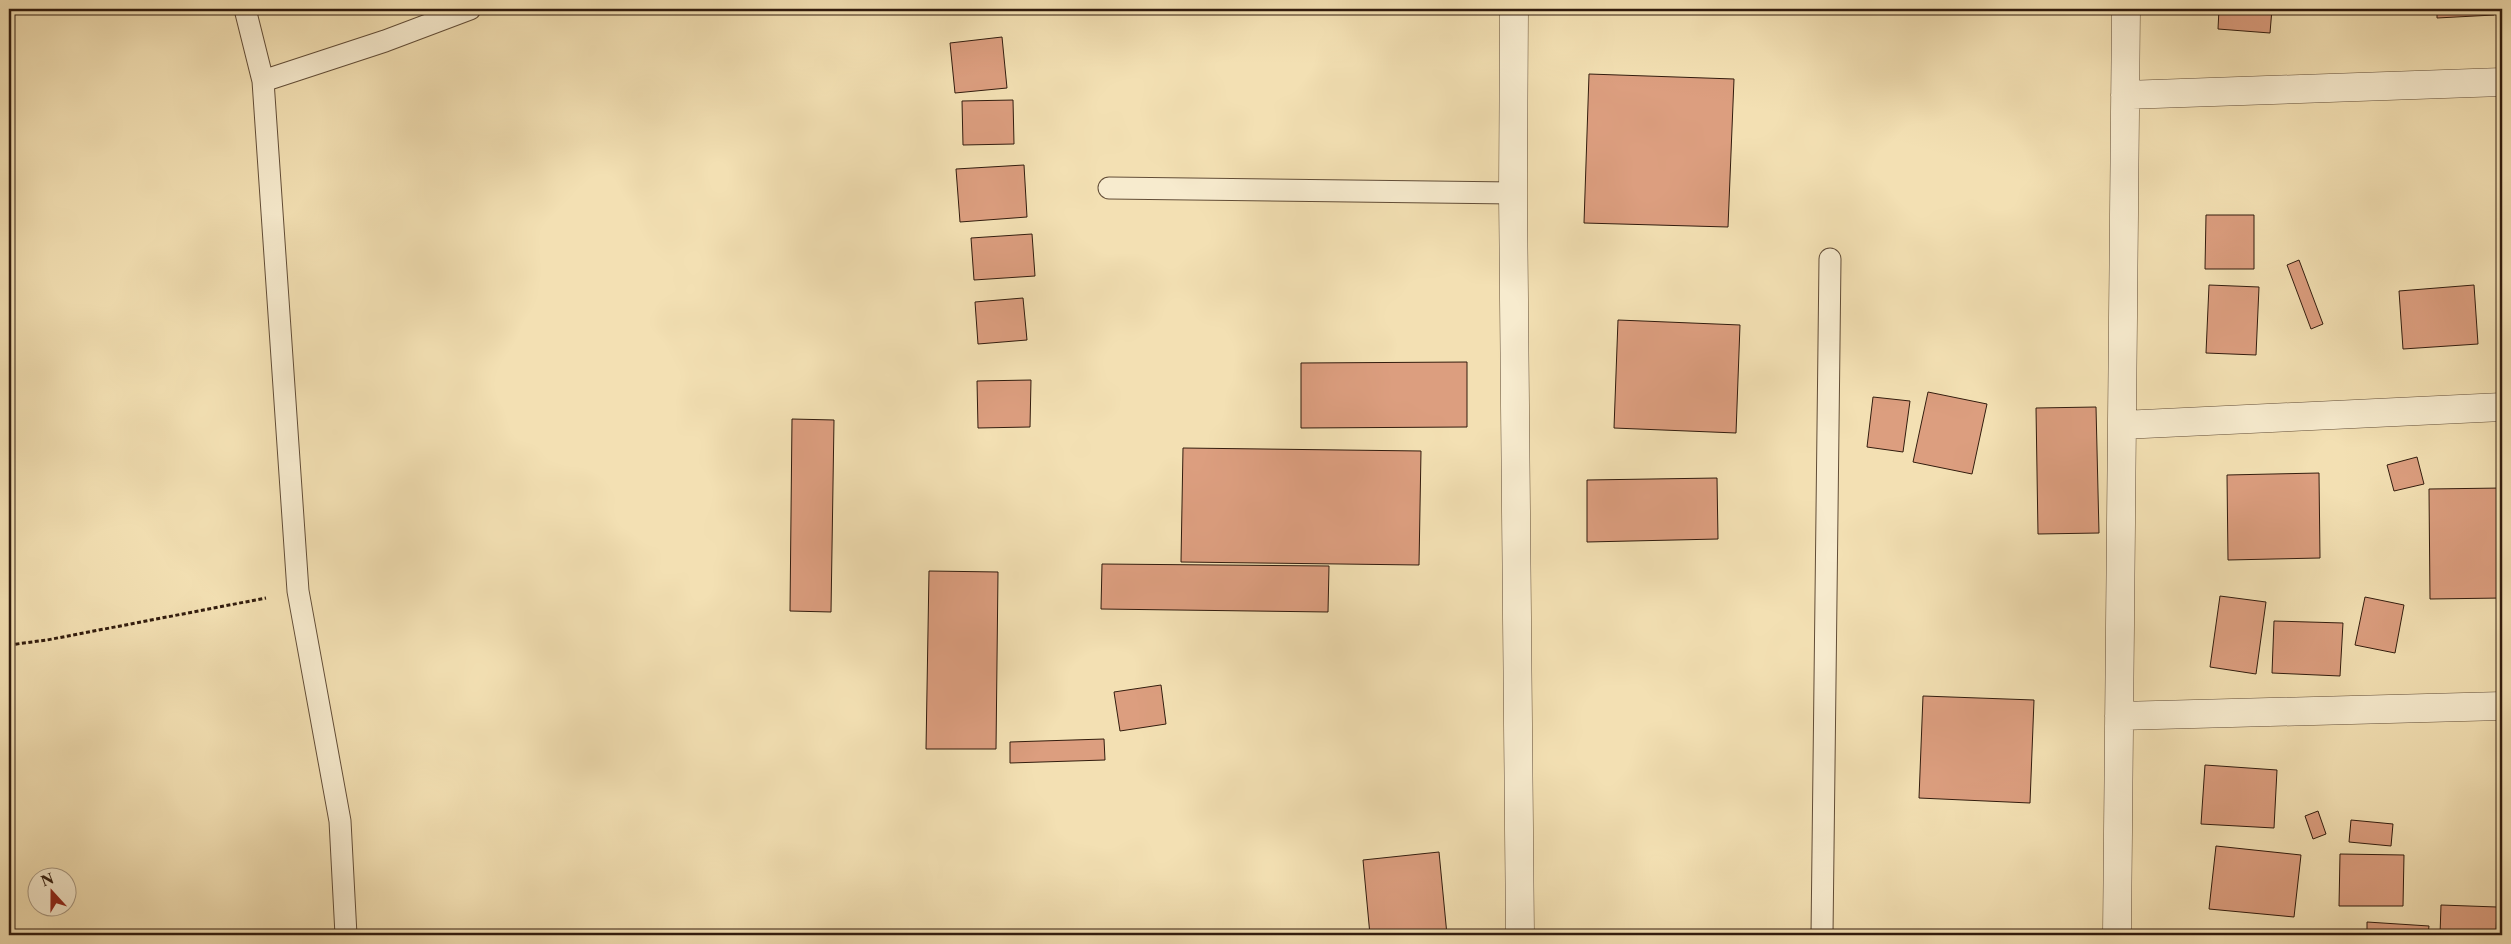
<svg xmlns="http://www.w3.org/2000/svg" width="2511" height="944" font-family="'Libre Caslon Text',serif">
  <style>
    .building { fill: #dc9e7f; stroke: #321c0e }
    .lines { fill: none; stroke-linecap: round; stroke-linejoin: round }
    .lane-casing { stroke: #624d37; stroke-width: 23 }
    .street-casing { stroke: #624d37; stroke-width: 29 }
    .path { stroke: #321c0e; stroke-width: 3; stroke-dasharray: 4 2.5; stroke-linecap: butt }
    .lane { stroke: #f7ebce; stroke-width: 21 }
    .street { stroke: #f7ebce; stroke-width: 28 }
  </style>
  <rect width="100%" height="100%" fill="#f3e0b3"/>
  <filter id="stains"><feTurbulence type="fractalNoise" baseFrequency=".004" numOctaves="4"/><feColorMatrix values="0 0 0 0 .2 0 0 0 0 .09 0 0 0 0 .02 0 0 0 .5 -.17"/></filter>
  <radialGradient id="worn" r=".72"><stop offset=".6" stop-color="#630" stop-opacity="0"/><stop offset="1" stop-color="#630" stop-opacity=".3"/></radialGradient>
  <path class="building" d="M 917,9 L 980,9 L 980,10 L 917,11 Z
    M 2219,9 L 2272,9 L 2270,33 L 2218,29 Z
    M 2437,9 L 2494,9 L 2494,15 L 2437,18 Z
    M 1002,37 L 1007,88 L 955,93 L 950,43 Z
    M 1589,74 L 1734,79 L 1728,227 L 1584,223 Z
    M 1013,100 L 1014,144 L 963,145 L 962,101 Z
    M 1024,165 L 1027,217 L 960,222 L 956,169 Z
    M 2206,215 L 2254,215 L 2254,269 L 2205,269 Z
    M 1032,234 L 1035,276 L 974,280 L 971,238 Z
    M 2299,260 L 2323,324 L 2311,329 L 2287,265 Z
    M 2209,285 L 2259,287 L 2256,355 L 2206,353 Z
    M 2474,285 L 2478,344 L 2403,349 L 2399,291 Z
    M 1023,298 L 1027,340 L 978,344 L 975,302 Z
    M 1618,320 L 1740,325 L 1736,433 L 1614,428 Z
    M 1467,362 L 1467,427 L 1301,428 L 1301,363 Z
    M 1031,380 L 1030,427 L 978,428 L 977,381 Z
    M 1928,392 L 1987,404 L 1972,474 L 1913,462 Z
    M 1873,397 L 1910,401 L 1903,452 L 1867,447 Z
    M 2096,407 L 2099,533 L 2038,534 L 2036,408 Z
    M 792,419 L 834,420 L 831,612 L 790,611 Z
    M 1183,448 L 1421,451 L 1419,565 L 1181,562 Z
    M 2417,457 L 2424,484 L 2394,491 L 2387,465 Z
    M 2319,473 L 2320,558 L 2228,560 L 2227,475 Z
    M 1717,478 L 1718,539 L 1587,542 L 1587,480 Z
    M 2502,488 L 2502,598 L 2430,599 L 2429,489 Z
    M 1102,564 L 1329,566 L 1328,612 L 1101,609 Z
    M 929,571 L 998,572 L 996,749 L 926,749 Z
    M 2220,596 L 2266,602 L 2256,674 L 2210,667 Z
    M 2365,597 L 2404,605 L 2395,653 L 2355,645 Z
    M 2274,621 L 2343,623 L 2340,676 L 2272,673 Z
    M 1161,685 L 1166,724 L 1120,731 L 1114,692 Z
    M 1923,696 L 2034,700 L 2030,803 L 1919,798 Z
    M 1104,739 L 1105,760 L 1010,763 L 1010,742 Z
    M 2205,765 L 2277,770 L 2274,828 L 2201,824 Z
    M 2318,811 L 2326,834 L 2313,839 L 2305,816 Z
    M 2351,820 L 2393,824 L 2391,846 L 2349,842 Z
    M 2216,846 L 2301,855 L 2294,917 L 2209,909 Z
    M 1439,852 L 1447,935 L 1370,935 L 1363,860 Z
    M 2340,854 L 2404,855 L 2403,906 L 2339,906 Z
    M 2441,905 L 2497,907 L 2496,935 L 2440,935 Z
    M 2367,922 L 2429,926 L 2428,935 L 2367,935 Z
    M 2282,930 L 2337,935 L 2281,935 Z"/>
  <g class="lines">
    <g class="lane-casing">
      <path id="lane" d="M 245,9 L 263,81 L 298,591 L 340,821 L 346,935
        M 263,81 L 385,41 L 470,9
        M 1109,188 L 1513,193
        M 1822,935 L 1830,259"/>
    </g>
    <g class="street-casing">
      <path id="street" d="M 1514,9 L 1513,193 L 1520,935
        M 2125,95 L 2502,82
        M 2122,425 L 2502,407
        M 2119,716 L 2502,706
        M 2117,935 L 2126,9"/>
    </g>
    <path class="path" d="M 9,645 L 47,640 L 266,598"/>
    <use href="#lane" class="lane"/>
    <use href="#street" class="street"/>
  </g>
  <rect width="2511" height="944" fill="none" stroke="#f3e0b3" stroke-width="30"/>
  <rect x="10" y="10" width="2491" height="924" fill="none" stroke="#321c0e" stroke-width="2.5"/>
  <rect x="15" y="15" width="2481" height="914" fill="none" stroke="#321c0e"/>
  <g transform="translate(52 892) rotate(339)"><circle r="24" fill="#f7ebce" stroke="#a89881"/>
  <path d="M0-4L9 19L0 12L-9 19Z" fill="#8f2418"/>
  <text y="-8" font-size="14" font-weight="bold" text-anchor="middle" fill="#321c0e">N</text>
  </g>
  <rect width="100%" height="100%" filter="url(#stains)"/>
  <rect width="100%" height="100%" fill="url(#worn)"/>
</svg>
